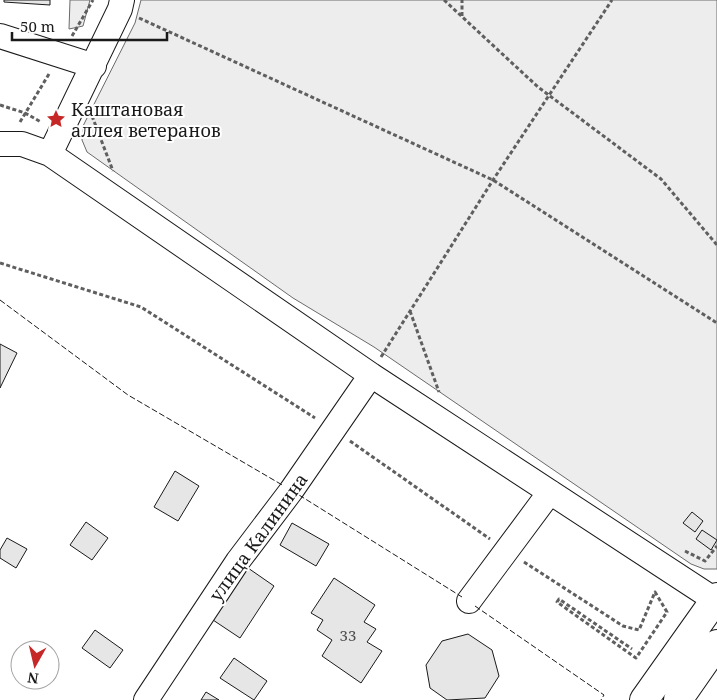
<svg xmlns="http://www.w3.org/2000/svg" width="717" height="700" font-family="'Noto Serif',serif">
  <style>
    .green { fill: #ededed; stroke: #6a6a6a }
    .building { fill: #e6e6e6; stroke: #1a1a1a }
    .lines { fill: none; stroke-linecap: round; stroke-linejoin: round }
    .minor-casing { stroke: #1a1a1a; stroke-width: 26 }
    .major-casing { stroke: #1a1a1a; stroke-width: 30 }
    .path { stroke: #5f5f5f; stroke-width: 3; stroke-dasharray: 4 2.5; stroke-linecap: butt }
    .minor { stroke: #fff; stroke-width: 24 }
    .major { stroke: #fff; stroke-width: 28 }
    .fence { stroke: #1a1a1a; stroke-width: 1; stroke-dasharray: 6 2.5; stroke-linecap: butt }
    .labels { text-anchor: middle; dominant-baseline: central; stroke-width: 4; stroke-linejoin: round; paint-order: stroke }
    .number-label { font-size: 15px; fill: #4d4d4d }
    .poi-label { font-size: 18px; fill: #1a1a1a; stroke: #fff; text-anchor: start }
    .street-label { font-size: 18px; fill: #1a1a1a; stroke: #fff }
  </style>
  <rect width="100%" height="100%" fill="#fff"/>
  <path class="green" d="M 70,0 L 90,0 L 83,26 L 69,29 Z
    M 141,0 L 717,0 L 717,569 L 704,569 L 691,564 L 374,347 L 293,298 L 87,152 L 82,140 L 83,126 L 135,23 Z"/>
  <path class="building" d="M 4,0 L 50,0 L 50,5 L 4,2 Z
    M 0,344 L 17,353 L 0,388 Z
    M 175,471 L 199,486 L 178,521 L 154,507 Z
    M 692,512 L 703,521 L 695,532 L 683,523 Z
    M 86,522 L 108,538 L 92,560 L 70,545 Z
    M 292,523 L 329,544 L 316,566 L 280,545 Z
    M 702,530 L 717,540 L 711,550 L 696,539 Z
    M 7,538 L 27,549 L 16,568 L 0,558 L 0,550 Z
    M 248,568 L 274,586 L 240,638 L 213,620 Z
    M 334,578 L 375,605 L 364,622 L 376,629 L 367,642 L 382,651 L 361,683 L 322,656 L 332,640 L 317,630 L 323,620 L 311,613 Z
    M 95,630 L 123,650 L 110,668 L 82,648 Z
    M 468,634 L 492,650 L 499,676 L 485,698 L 447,700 L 430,688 L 426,665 L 442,641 Z
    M 234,658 L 267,681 L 254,700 L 220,678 Z
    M 206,692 L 219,700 L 201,700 Z"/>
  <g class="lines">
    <g class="minor-casing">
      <path id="minor" d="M 0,36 L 94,66
        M 0,144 L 22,144 L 50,154 L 371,375 L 715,600
        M 50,154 L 120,9 L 122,0
        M 469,601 L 550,492
        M 146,700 L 238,561 L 291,491 L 371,375"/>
    </g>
    <g class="major-casing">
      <path id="major" d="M 644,700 L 717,597
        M 678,700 L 717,644"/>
    </g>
    <path class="path" d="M 444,0 L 538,87 L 661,179 L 717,245
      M 462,16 L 462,0
      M 139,18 L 493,180 L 717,323
      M 72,36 L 93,0
      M 0,105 L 25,113 L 41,122
      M 92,116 L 113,171
      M 20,122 L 49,74
      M 0,263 L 141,307 L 315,418
      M 410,311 L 439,392
      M 381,357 L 493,180 L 612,0
      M 350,441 L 490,539
      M 685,551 L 705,561 L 717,546
      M 524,562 L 623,626 L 639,630 L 655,592 L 667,612 L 636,658 L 557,602 L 559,599 L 632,649"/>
    <use href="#minor" class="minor"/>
    <use href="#major" class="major"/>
    <path class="fence" d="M 0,300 L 128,395 L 284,486
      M 299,495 L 462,597
      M 475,606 L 604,695 L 601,700"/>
  </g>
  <defs>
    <g id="sight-bare" transform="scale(1.5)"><path d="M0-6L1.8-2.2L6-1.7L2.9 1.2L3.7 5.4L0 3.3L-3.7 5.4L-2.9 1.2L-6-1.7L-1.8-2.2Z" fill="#c62828" stroke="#fff" stroke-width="2.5" paint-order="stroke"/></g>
  </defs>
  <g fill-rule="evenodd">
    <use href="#sight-bare" x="56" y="119"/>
  </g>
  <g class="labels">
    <g class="number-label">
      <text x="348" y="635">33</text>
    </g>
    <g class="poi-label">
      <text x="71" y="109">Каштановая<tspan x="71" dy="21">аллея ветеранов</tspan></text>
    </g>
    <g class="street-label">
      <text transform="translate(258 537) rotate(-54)">улица Калинина</text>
    </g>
  </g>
  <g transform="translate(35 665) rotate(188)"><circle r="24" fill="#ffffff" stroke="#a3a3a3"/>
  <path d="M0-4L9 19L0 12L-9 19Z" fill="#c62828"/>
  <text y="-8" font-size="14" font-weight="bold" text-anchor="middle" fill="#1a1a1a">N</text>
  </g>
  <path d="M12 32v8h155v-8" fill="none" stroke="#1a1a1a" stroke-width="2.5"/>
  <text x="20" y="32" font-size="15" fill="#1a1a1a" stroke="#ffffff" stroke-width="4" paint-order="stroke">50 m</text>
</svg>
